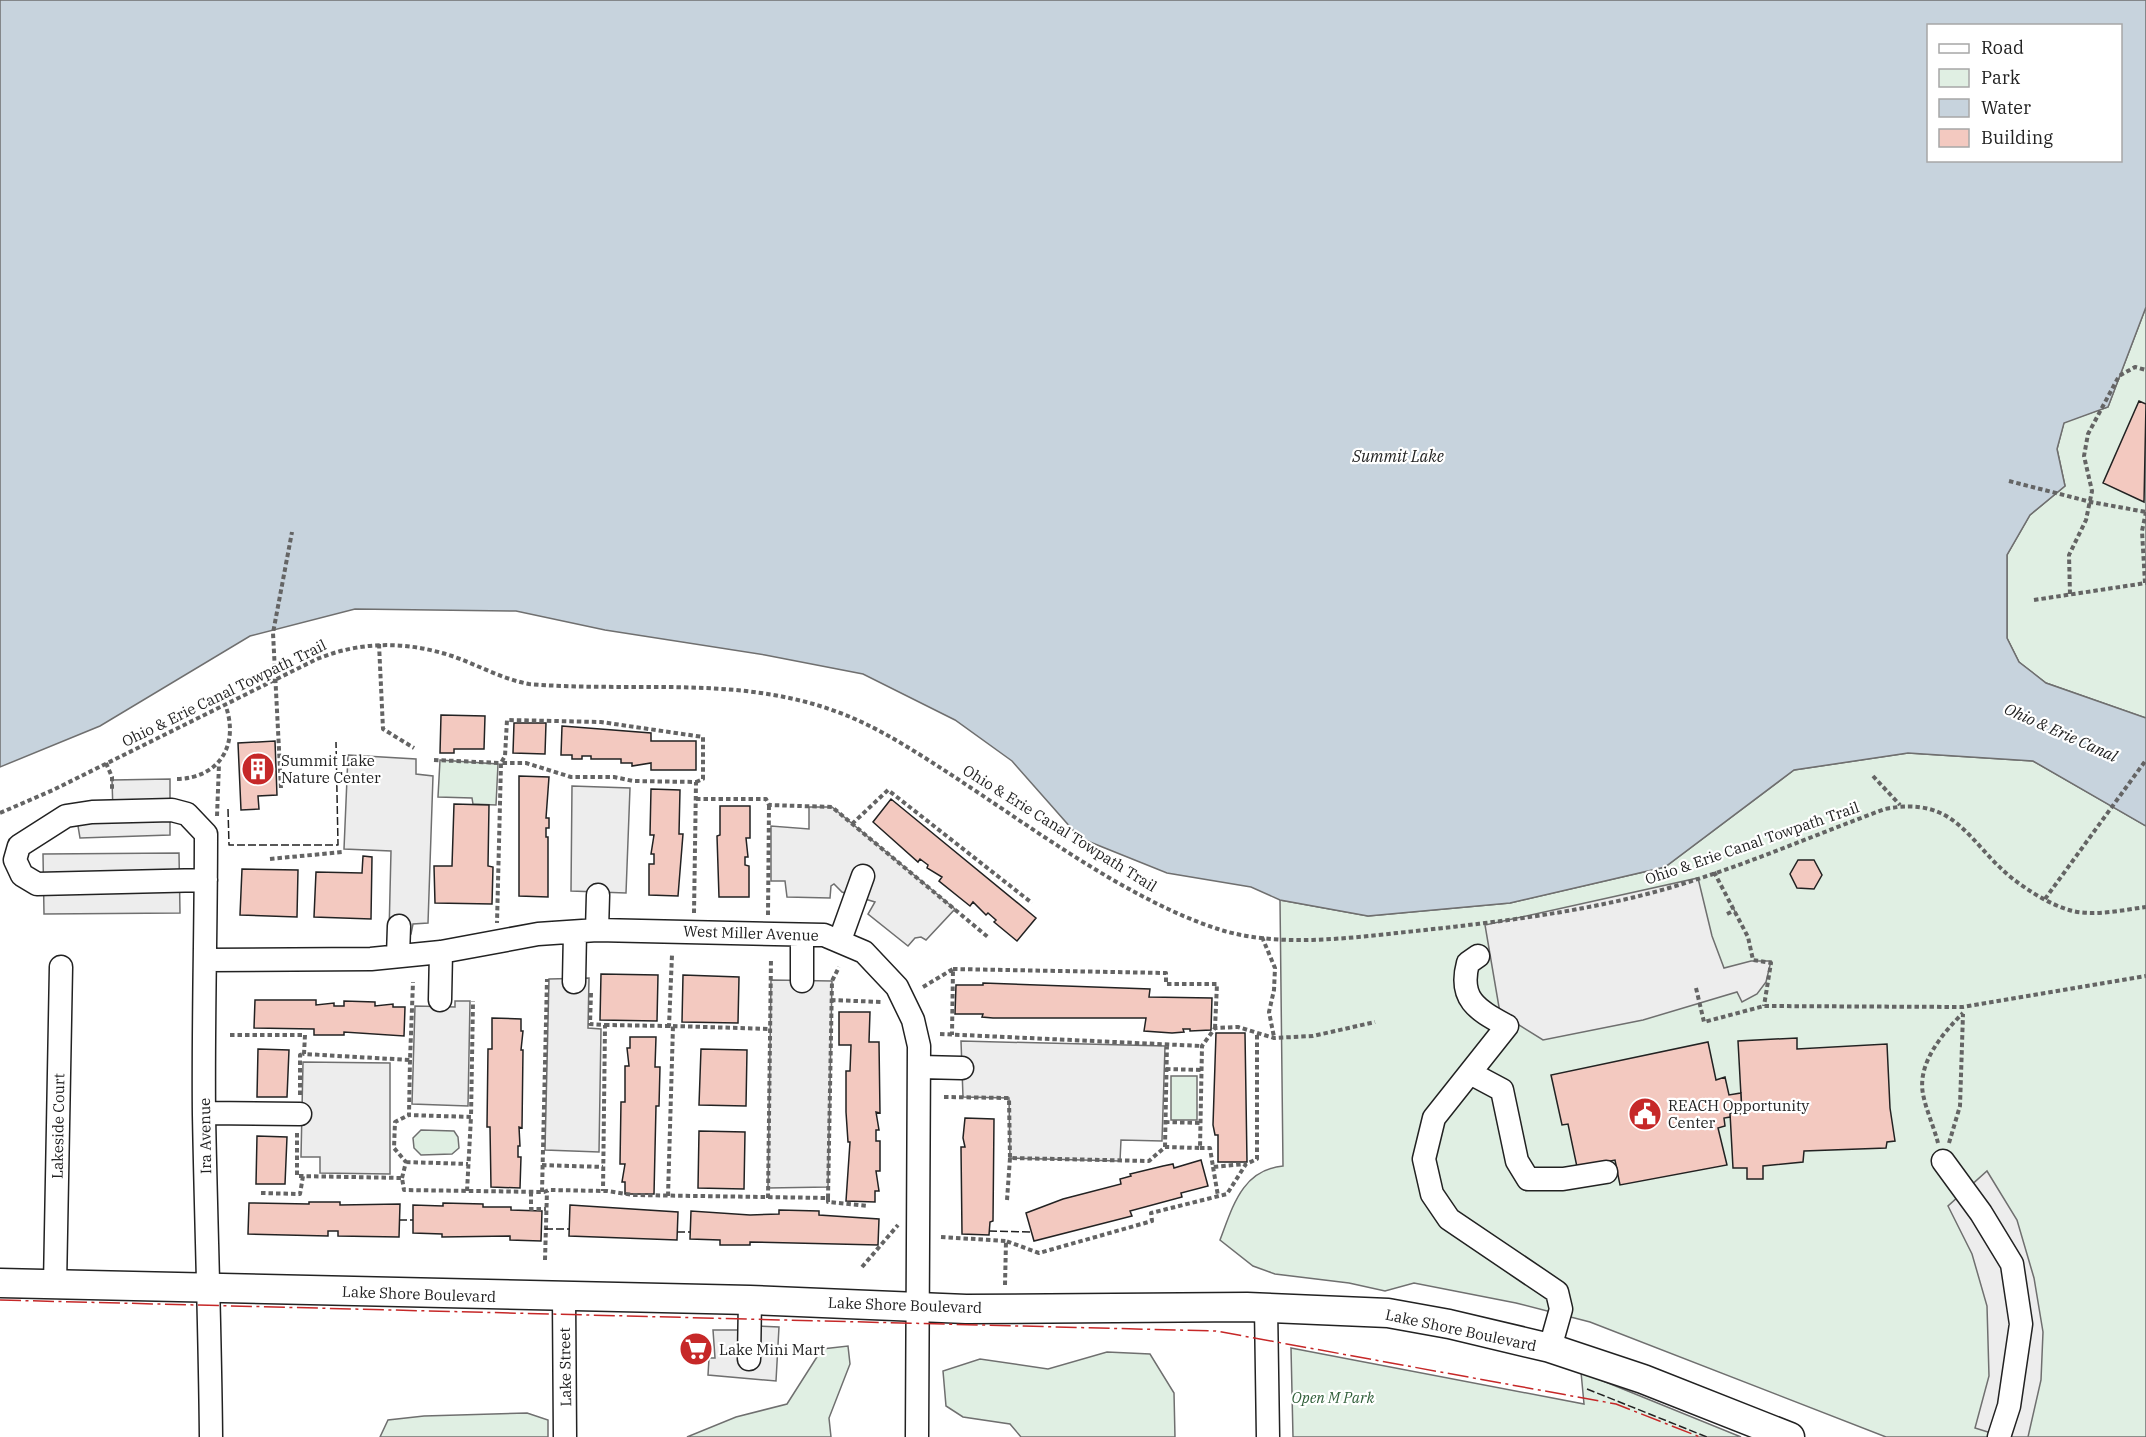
<svg xmlns="http://www.w3.org/2000/svg" width="2146" height="1437" font-family="'IBM Plex Serif',serif">
  <style>
    .green { fill: #e0efe3; stroke: #6f6f6f; stroke-width: 1.5 }
    .parking { fill: #ededed; stroke: #6f6f6f; stroke-width: 1.5 }
    .water { fill: #c7d3dd; stroke: #6f6f6f; stroke-width: 1.5; fill-rule: evenodd }
    .building { fill: #f3c9c0; stroke: #222; stroke-width: 1.5 }
    .lines { fill: none; stroke-linecap: round; stroke-linejoin: round }
    .minor-casing { stroke: #222; stroke-width: 25 }
    .major-casing { stroke: #222; stroke-width: 31 }
    .path { stroke: #646464; stroke-width: 4; stroke-dasharray: 4.5 3; stroke-linecap: butt }
    .minor { stroke: #fff; stroke-width: 22 }
    .major { stroke: #fff; stroke-width: 28 }
    .fence { stroke: #222; stroke-width: 1.5; stroke-dasharray: 8 3; stroke-linecap: butt }
    .power { stroke: #c62828; stroke-width: 1.5; stroke-dasharray: 21 4.5 3 4.5; stroke-linecap: butt }
    .labels { text-anchor: middle; dominant-baseline: central; stroke-width: 4.5; stroke-linejoin: round; paint-order: stroke }
    .street-label { font-size: 15px; fill: #222; stroke: #fff }
    .poi-label { font-size: 15px; fill: #222; stroke: #fff; text-anchor: start }
    .park-label { font-size: 15px; font-style: italic; fill: #2f5e38; stroke: #fff }
    .water-label { font-size: 16px; font-style: italic; fill: #222; stroke: #fff }
  </style>
  <rect width="100%" height="100%" fill="#fff"/>
  <path class="green" d="M 2146,307 L 2146,718 L 2046,683 L 2019,662 L 2007,638 L 2007,555 L 2030,515 L 2065,486 L 2057,449 L 2064,422 L 2108,407 Z
    M 1908,753 L 2033,761 L 2146,826 L 2146,1437 L 1886,1437 L 1590,1322 L 1516,1303 L 1414,1283 L 1385,1291 L 1349,1283 L 1275,1274 L 1253,1266 L 1220,1240 C 1233,1206 1242,1170 1283,1166 L 1280,900 L 1368,916 L 1510,903 L 1665,867 L 1794,770 Z
    M 440,760 L 498,764 L 496,805 L 473,804 L 472,798 L 438,797 Z
    M 1171,1076 L 1197,1076 L 1197,1120 L 1171,1120 Z
    M 421,1130 L 454,1131 L 458,1137 L 459,1148 L 452,1154 L 421,1155 L 414,1148 L 413,1138 Z
    M 848,1346 L 850,1364 L 829,1418 L 831,1437 L 687,1437 L 736,1417 L 787,1404 L 822,1349 Z
    M 1291,1348 L 1584,1404 L 1581,1372 L 1741,1437 L 1293,1437 Z
    M 1107,1352 L 1150,1354 L 1174,1393 L 1175,1437 L 1021,1437 L 1010,1424 L 963,1417 L 946,1406 L 943,1371 L 980,1359 L 1048,1369 Z
    M 527,1413 L 548,1420 L 548,1437 L 380,1437 L 388,1420 L 424,1416 Z"/>
  <path class="parking" d="M 348,755 L 416,759 L 416,774 L 433,776 L 428,923 L 413,924 L 411,934 L 389,934 L 391,851 L 344,849 Z
    M 170,779 L 170,835 L 80,838 L 76,814 L 113,812 L 112,780 Z
    M 572,786 L 630,788 L 626,893 L 571,891 Z
    M 809,807 L 832,807 L 955,909 L 926,940 L 921,937 L 915,938 L 908,946 L 868,914 L 875,902 L 842,892 L 834,884 L 831,886 L 830,898 L 787,897 L 785,881 L 771,881 L 771,826 L 809,829 Z
    M 179,853 L 180,913 L 44,914 L 43,854 Z
    M 1698,878 L 1712,936 L 1724,968 L 1751,961 L 1771,961 L 1766,982 L 1757,994 L 1742,1002 L 1737,992 L 1643,1020 L 1543,1040 L 1500,1013 L 1485,925 Z
    M 589,978 L 588,1028 L 601,1029 L 599,1152 L 545,1150 L 549,979 Z
    M 771,980 L 832,981 L 828,1187 L 768,1188 Z
    M 455,1001 L 470,1001 L 468,1106 L 412,1104 L 415,1006 L 455,1007 Z
    M 961,1041 L 1165,1046 L 1162,1141 L 1121,1140 L 1120,1161 L 1010,1158 L 1009,1098 L 963,1097 Z
    M 303,1062 L 390,1063 L 390,1174 L 320,1173 L 320,1157 L 301,1157 Z
    M 1987,1171 L 2017,1220 L 2034,1278 L 2043,1332 L 2041,1380 L 2028,1437 L 2004,1437 L 1975,1428 L 1989,1376 L 1987,1306 L 1972,1254 L 1948,1206 Z
    M 757,1326 L 779,1327 L 776,1381 L 708,1375 L 709,1358 L 715,1358 L 713,1330 L 756,1330 Z"/>
  <path class="water" d="M 0,0 L 2146,0 L 2146,307 L 2108,407 L 2064,423 L 2057,449 L 2065,486 L 2030,515 L 2007,555 L 2007,638 L 2019,662 L 2046,683 L 2146,718 L 2146,826 L 2033,761 L 1908,753 L 1794,770 L 1665,867 L 1510,903 L 1368,916 L 1280,900 L 1251,887 L 1167,873 L 1080,838 L 1012,761 L 955,720 L 863,674 L 765,655 L 605,630 L 516,611 L 355,609 L 250,636 L 100,726 L 0,767 ZM 1928,26 L 2120,26 L 2120,160 L 1928,160 Z"/>
  <path class="building" d="M 2139,401 L 2146,404 L 2144,502 L 2103,483 Z
    M 441,715 L 485,716 L 484,749 L 454,749 L 454,753 L 440,753 Z
    M 514,723 L 546,723 L 545,754 L 513,753 Z
    M 562,726 L 651,733 L 651,741 L 696,741 L 696,770 L 651,770 L 651,763 L 632,766 L 632,763 L 621,763 L 621,759 L 591,759 L 591,756 L 582,756 L 582,759 L 572,759 L 572,755 L 561,755 Z
    M 275,741 L 277,795 L 258,796 L 259,809 L 241,810 L 238,743 Z
    M 519,776 L 549,777 L 546,818 L 549,818 L 549,828 L 546,828 L 546,837 L 548,837 L 548,897 L 519,896 Z
    M 651,789 L 680,790 L 679,834 L 683,834 L 678,896 L 649,895 L 649,864 L 654,864 L 654,854 L 651,854 L 654,835 L 650,835 Z
    M 891,799 L 1036,918 L 1017,941 L 994,922 L 996,920 L 988,913 L 986,915 L 973,902 L 970,906 L 939,881 L 942,877 L 927,868 L 928,865 L 920,859 L 918,862 L 873,822 Z
    M 454,804 L 489,805 L 488,866 L 493,867 L 492,904 L 435,903 L 434,866 L 452,866 Z
    M 720,806 L 750,806 L 750,838 L 746,838 L 748,857 L 745,857 L 745,865 L 749,866 L 749,897 L 719,897 L 717,836 L 720,835 Z
    M 363,856 L 372,857 L 371,919 L 314,917 L 316,872 L 362,873 Z
    M 1798,860 L 1814,860 L 1822,875 L 1814,889 L 1797,888 L 1790,874 Z
    M 242,869 L 298,870 L 297,917 L 240,915 Z
    M 601,974 L 658,975 L 657,1021 L 600,1020 Z
    M 683,975 L 739,977 L 738,1023 L 682,1022 Z
    M 983,983 L 1150,989 L 1149,997 L 1212,998 L 1211,1030 L 1190,1031 L 1190,1029 L 1183,1029 L 1184,1032 L 1172,1033 L 1144,1031 L 1146,1018 L 993,1018 L 982,1017 L 983,1014 L 955,1014 L 956,985 L 983,985 Z
    M 255,1000 L 316,1000 L 316,1005 L 334,1003 L 334,1006 L 344,1006 L 344,1001 L 375,1002 L 375,1006 L 393,1004 L 393,1007 L 405,1007 L 404,1036 L 344,1032 L 344,1035 L 314,1035 L 314,1029 L 254,1028 Z
    M 839,1012 L 870,1012 L 869,1042 L 879,1042 L 880,1113 L 876,1112 L 879,1130 L 876,1130 L 876,1141 L 880,1141 L 880,1171 L 876,1171 L 879,1191 L 875,1191 L 875,1202 L 846,1201 L 850,1142 L 848,1142 L 846,1112 L 846,1071 L 850,1071 L 851,1045 L 839,1045 Z
    M 492,1018 L 521,1019 L 521,1031 L 523,1031 L 521,1050 L 523,1050 L 522,1128 L 519,1127 L 520,1146 L 518,1146 L 518,1157 L 521,1157 L 520,1188 L 491,1187 L 490,1127 L 487,1127 L 488,1049 L 492,1049 Z
    M 1216,1033 L 1245,1033 L 1247,1162 L 1218,1162 L 1218,1135 L 1215,1135 L 1213,1125 Z
    M 630,1037 L 656,1037 L 655,1067 L 660,1067 L 659,1106 L 656,1106 L 654,1194 L 625,1194 L 625,1182 L 622,1182 L 625,1164 L 620,1164 L 621,1102 L 625,1102 L 625,1066 L 629,1066 L 627,1048 L 630,1048 Z
    M 1797,1038 L 1797,1049 L 1887,1044 L 1890,1108 L 1895,1141 L 1887,1142 L 1886,1148 L 1804,1151 L 1803,1162 L 1763,1166 L 1763,1179 L 1747,1179 L 1747,1168 L 1733,1168 L 1730,1113 L 1742,1114 L 1738,1041 Z
    M 1708,1042 L 1716,1080 L 1725,1077 L 1729,1095 L 1741,1093 L 1742,1114 L 1730,1113 L 1730,1117 L 1724,1118 L 1725,1126 L 1718,1128 L 1727,1165 L 1620,1185 L 1615,1160 L 1577,1167 L 1568,1124 L 1562,1125 L 1551,1075 Z
    M 258,1049 L 289,1050 L 287,1097 L 257,1097 Z
    M 701,1049 L 747,1050 L 746,1106 L 699,1105 Z
    M 965,1118 L 994,1119 L 993,1221 L 990,1222 L 989,1235 L 962,1234 L 961,1147 L 965,1147 L 963,1138 Z
    M 699,1131 L 745,1132 L 744,1189 L 698,1188 Z
    M 257,1136 L 287,1137 L 285,1184 L 256,1184 Z
    M 1201,1160 L 1208,1186 L 1181,1193 L 1182,1197 L 1130,1211 L 1132,1216 L 1034,1241 L 1026,1213 L 1063,1199 L 1121,1184 L 1120,1179 L 1131,1176 L 1130,1174 L 1163,1166 L 1173,1164 L 1174,1168 Z
    M 309,1202 L 340,1202 L 340,1205 L 400,1204 L 399,1237 L 338,1236 L 338,1231 L 328,1231 L 328,1236 L 248,1234 L 249,1203 L 309,1204 Z
    M 443,1203 L 483,1204 L 483,1207 L 511,1207 L 511,1210 L 542,1211 L 541,1241 L 510,1240 L 510,1236 L 442,1237 L 442,1234 L 413,1233 L 413,1205 L 443,1206 Z
    M 570,1205 L 678,1212 L 677,1240 L 569,1236 Z
    M 779,1210 L 819,1211 L 819,1215 L 879,1219 L 878,1245 L 750,1242 L 750,1245 L 720,1245 L 720,1240 L 690,1239 L 691,1211 L 750,1215 L 779,1214 Z"/>
  <g class="lines">
    <g class="minor-casing">
      <path id="minor" d="M 206,880 L 37,884 L 22,875 L 15,860 L 19,846 L 66,816 L 92,812 L 172,810 L 187,814 L 206,834 C 206,928 203,1021 204,1115 C 206,1222 210,1330 211,1437
        M 597,930 L 598,895
        M 802,935 L 802,981
        M 840,940 L 863,876
        M 398,956 L 399,926
        M 1478,956 L 1468,963 C 1458,1000 1478,1010 1507,1026 L 1434,1118 L 1424,1159 L 1432,1194 L 1449,1219 L 1557,1292 L 1561,1309 L 1550,1348
        M 205,960 L 371,959 L 441,952 L 538,934 L 597,930 L 824,935 L 864,952 L 897,987 L 913,1020 L 919,1046 L 917,1437
        M 574,982 L 575,932
        M 440,1000 L 441,952
        M 921,1067 L 962,1068
        M 1472,1074 L 1502,1090 L 1517,1161 L 1528,1179 L 1563,1179 L 1606,1172
        M 204,1113 L 300,1114
        M 1943,1161 L 1981,1213 L 2012,1264 L 2021,1324 L 2009,1406 L 1999,1437
        M 55,1285 L 61,967
        M 564,1298 L 565,1437
        M 1266,1307 L 1268,1437
        M 749,1359 L 750,1300"/>
    </g>
    <g class="major-casing">
      <path id="major" d="M 0,1283 L 750,1300 L 966,1309 L 1247,1307 L 1388,1313 L 1449,1324 L 1550,1348 L 1643,1379 L 1790,1437"/>
    </g>
    <path class="path" d="M 2009,481 L 2091,502 L 2146,512
      M 2145,583 L 2142,531 L 2146,512
      M 2070,594 L 2069,555 L 2086,520 L 2092,491 L 2084,456 L 2088,434 L 2119,376 L 2135,367 L 2146,370
      M 2034,600 L 2146,583
      M 379,644 L 383,729 L 414,748
      M 434,760 L 501,763 L 497,923
      M 106,763 L 112,777 L 112,791
      M 1873,776 L 1900,805
      M 177,779 C 220,778 240,744 225,704
      M 281,788 L 273,633 L 292,532
      M 696,799 L 766,799 L 769,805 L 832,807 L 989,938
      M 0,813 L 53,790 L 317,659 C 361,641 406,641 452,656 C 478,665 502,679 529,684 C 635,693 741,674 843,714 C 881,729 916,752 950,774 C 1030,826 1128,900 1218,929 C 1273,947 1341,939 1397,933 C 1481,924 1565,915 1647,894 C 1728,873 1806,838 1885,809 C 1957,795 1968,843 2013,879 C 2029,891 2049,904 2069,910 C 2093,917 2122,910 2146,907
      M 217,816 L 219,764
      M 852,824 L 888,790 L 1032,903
      M 270,859 L 342,852
      M 1714,872 L 1748,937 L 1753,960 L 1771,963 L 1764,1006
      M 2045,899 L 2146,760
      M 694,913 L 696,782 L 633,781 L 614,777 L 571,777 L 526,763 L 501,763 L 505,756 L 507,720 L 601,722 L 703,737 L 703,779 L 696,782
      M 1727,914 L 1735,910
      M 768,915 L 769,805
      M 1262,937 L 1275,968 L 1274,990 L 1269,1012 L 1274,1037
      M 953,969 L 1166,973 L 1166,984 L 1217,984 L 1215,1028
      M 923,987 L 953,969 L 952,1035
      M 1696,988 L 1704,1022 L 1764,1006 L 1963,1007 L 2146,976
      M 591,993 L 590,1024 L 605,1025 L 603,1191
      M 831,1000 L 882,1002
      M 605,1025 L 669,1026
      M 673,1026 L 770,1029
      M 940,1034 L 1202,1046
      M 230,1035 L 305,1035 L 304,1054 L 410,1060 L 413,982
      M 410,1060 L 409,1115 L 471,1117 L 473,1001
      M 1166,1069 L 1202,1070
      M 300,1095 L 300,1055 L 304,1054
      M 944,1097 L 1009,1098 L 1010,1158 L 1149,1161 L 1165,1147 L 1200,1148 L 1202,1046 L 1215,1028 L 1238,1027 L 1274,1038 L 1313,1036 L 1375,1022
      M 1165,1122 L 1201,1123
      M 297,1133 L 297,1176 L 402,1178 L 404,1190 L 544,1192 L 549,1190 L 607,1191 L 633,1195 L 828,1198 L 832,981 L 839,967
      M 1938,1143 C 1934,1127 1926,1110 1923,1094 C 1917,1063 1943,1033 1963,1013
      M 1949,1143 L 1960,1106 L 1963,1014
      M 1165,1147 L 1167,1044
      M 1200,1148 L 1210,1148 L 1213,1167 L 1245,1164
      M 406,1162 L 468,1164
      M 542,1165 L 603,1167
      M 1213,1167 L 1218,1196
      M 402,1178 L 406,1162 L 394,1148 L 395,1122 L 409,1115
      M 467,1191 L 471,1117
      M 531,1192 L 531,1209 L 546,1209
      M 542,1192 L 547,979
      M 261,1193 L 300,1194 L 303,1176
      M 668,1196 L 673,1026 L 669,1026 L 672,955
      M 768,1198 L 771,958
      M 828,1198 L 828,1202 L 868,1206
      M 1007,1200 L 1010,1158
      M 941,1237 L 1006,1241
      M 545,1260 L 547,1191
      M 862,1267 L 898,1225
      M 1005,1285 L 1006,1241 L 1039,1253 L 1152,1221 L 1151,1213 L 1227,1194 L 1246,1164 L 1257,1159 L 1257,1033"/>
    <use href="#minor" class="minor"/>
    <use href="#major" class="major"/>
    <path class="fence" d="M 228,809 L 229,845 L 338,845 L 336,742
      M 399,1220 L 413,1220
      M 545,1229 L 569,1229
      M 989,1231 L 1031,1232
      M 677,1232 L 690,1232
      M 1587,1389 L 1707,1437"/>
    <path class="power" d="M 0,1300 L 1216,1331 L 1616,1404 L 1700,1437"/>
  </g>
  <defs>
    <g id="building-disc" transform="scale(1.725)"><circle r="9.5" fill="#c62828" stroke="#fff"/><path d="M-4-6H4V6H1V3H-1V6H-4ZM-2.5-4.3h1.7v1.8h-1.7ZM.8-4.3h1.7v1.8H.8ZM-2.5-1h1.7V.8h-1.7ZM.8-1h1.7V.8H.8Z" fill="#fff"/></g>
    <g id="civic-disc" transform="scale(1.725)"><circle r="9.5" fill="#c62828" stroke="#fff"/><path d="M-.6-6.5H3V-4.5H.6V-3L4-1V1h2V6H-6V1h2V-1L-.6-3ZM-1.2 2.5V6h2.4V2.5Z" fill="#fff"/></g>
    <g id="supermarket-disc" transform="scale(1.725)"><circle r="9.5" fill="#c62828" stroke="#fff"/><path d="M-6-5.5h2.5l.6 2H6L4.5 2H-2.5L-4.4-4H-6ZM-1.5 3.2a1.3 1.3 0 1 0 .1 0ZM3 3.2a1.3 1.3 0 1 0 .1 0Z" fill="#fff"/></g>
  </defs>
  <g fill-rule="evenodd">
    <use href="#building-disc" x="258" y="769"/>
    <use href="#civic-disc" x="1645" y="1114"/>
    <use href="#supermarket-disc" x="696" y="1349"/>
  </g>
  <g class="labels">
    <g class="street-label">
      <text transform="translate(224 693) rotate(-26)">Ohio &amp; Erie Canal Towpath Trail</text>
      <text transform="translate(1060 828) rotate(32)">Ohio &amp; Erie Canal Towpath Trail</text>
      <text transform="translate(1752 843) rotate(-19)">Ohio &amp; Erie Canal Towpath Trail</text>
      <text transform="translate(751 933) rotate(2)">West Miller Avenue</text>
      <text transform="translate(58 1126) rotate(-89)">Lakeside Court</text>
      <text transform="translate(205 1136) rotate(-91)">Ira Avenue</text>
      <text transform="translate(419 1294) rotate(2)">Lake Shore Boulevard</text>
      <text transform="translate(905 1305) rotate(2)">Lake Shore Boulevard</text>
      <text transform="translate(1461 1330) rotate(12)">Lake Shore Boulevard</text>
      <text transform="translate(565 1367) rotate(-91)">Lake Street</text>
    </g>
    <g class="poi-label">
      <text x="281" y="760">Summit Lake<tspan x="281" dy="17">Nature Center</tspan></text>
      <text x="1668" y="1105">REACH Opportunity<tspan x="1668" dy="17">Center</tspan></text>
      <text x="719" y="1349">Lake Mini Mart</text>
    </g>
    <g class="park-label">
      <text x="1333" y="1397">Open M Park</text>
    </g>
    <g class="water-label">
      <text x="1398" y="456">Summit Lake</text>
      <text transform="translate(2061 732) rotate(24)">Ohio &amp; Erie Canal</text>
    </g>
  </g>
  <rect x="1927" y="24" width="195" height="138" fill="#ffffff" stroke="#a7a7a7" stroke-width="1.5"/>
  <rect x="1939" y="44" width="30" height="9" fill="#ffffff" stroke="#a7a7a7" stroke-width="1.5"/>
  <text x="1981" y="54" font-size="18" fill="#222222">Road</text>
  <rect x="1939" y="69" width="30" height="18" fill="#e0efe3" stroke="#a7a7a7" stroke-width="1.5"/>
  <text x="1981" y="84" font-size="18" fill="#222222">Park</text>
  <rect x="1939" y="99" width="30" height="18" fill="#c7d3dd" stroke="#a7a7a7" stroke-width="1.5"/>
  <text x="1981" y="114" font-size="18" fill="#222222">Water</text>
  <rect x="1939" y="129" width="30" height="18" fill="#f3c9c0" stroke="#a7a7a7" stroke-width="1.5"/>
  <text x="1981" y="144" font-size="18" fill="#222222">Building</text>
</svg>
